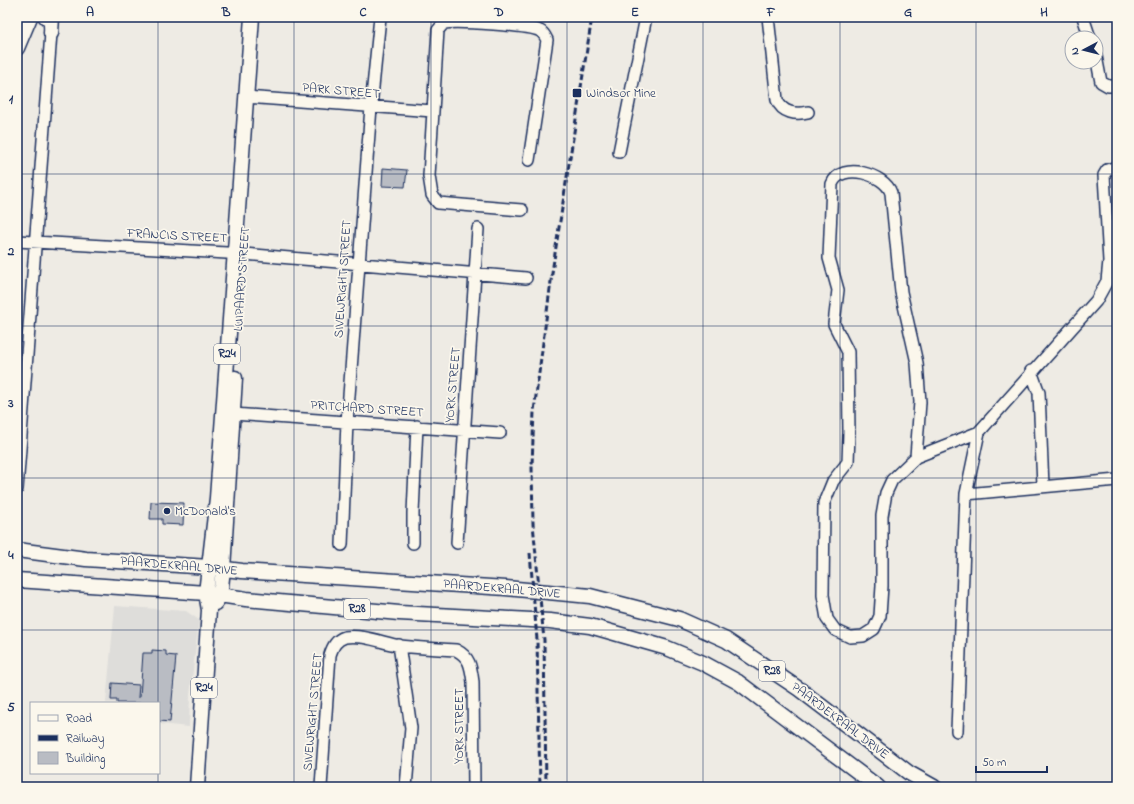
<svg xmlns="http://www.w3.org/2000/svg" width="1134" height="804" font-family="'Indie Flower',sans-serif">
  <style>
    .built { fill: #deddda }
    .building { fill: #b9bcc3; stroke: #1b2f5e }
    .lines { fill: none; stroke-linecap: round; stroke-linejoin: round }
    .minor-casing { stroke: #1b2f5e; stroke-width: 14 }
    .major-casing { stroke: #1b2f5e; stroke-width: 17 }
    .minor { stroke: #fbf7ec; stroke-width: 11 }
    .major { stroke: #fbf7ec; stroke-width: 14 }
    .rail { stroke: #1b2f5e; stroke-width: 3; stroke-dasharray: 6 3; stroke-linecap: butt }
    .grid { fill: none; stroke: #1b2f5e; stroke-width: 1; stroke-opacity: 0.55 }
    .poi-dot { fill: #1b2f5e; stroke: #fbf7ec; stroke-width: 1.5 }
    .labels { text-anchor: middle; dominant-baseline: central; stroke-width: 3.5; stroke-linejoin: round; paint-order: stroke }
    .shield { fill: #fbf7ec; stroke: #5e6b89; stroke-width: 1 }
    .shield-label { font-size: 12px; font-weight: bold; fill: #1b2f5e }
    .street-label { font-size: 13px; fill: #1b2f5e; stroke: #fbf7ec }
    .poi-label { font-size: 13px; fill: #1b2f5e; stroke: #fbf7ec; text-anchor: start }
    .neatline { fill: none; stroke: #1b2f5e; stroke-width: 1.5 }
    .grid-label { font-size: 13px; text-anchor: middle; font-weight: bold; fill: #1b2f5e }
  </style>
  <rect width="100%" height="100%" fill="#eeebe4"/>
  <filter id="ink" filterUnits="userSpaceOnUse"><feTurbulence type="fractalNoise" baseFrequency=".025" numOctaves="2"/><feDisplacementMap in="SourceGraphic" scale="8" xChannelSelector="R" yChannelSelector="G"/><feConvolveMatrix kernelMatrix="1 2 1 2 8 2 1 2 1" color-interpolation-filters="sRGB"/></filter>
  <g filter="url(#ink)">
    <path class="built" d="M 115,606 L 186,611 L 199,620 L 190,695 L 189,727 L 159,724 L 159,703 L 106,703 Z"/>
    <path class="building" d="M 383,168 L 407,170 L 405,187 L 382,186 Z
      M 151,502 L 184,503 L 183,525 L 162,524 L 162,519 L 150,519 Z
      M 152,650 L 166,651 L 166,655 L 176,656 L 170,722 L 159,721 L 159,703 L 117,703 L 117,700 L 111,700 L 112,683 L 139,685 L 138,697 L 140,697 L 143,653 L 152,653 Z"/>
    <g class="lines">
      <g class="minor-casing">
        <path id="minor" d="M 768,17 L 777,100 C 782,113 796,115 808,112
          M 1083,17 L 1090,38
          M 1096,56 L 1101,82 L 1108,86 L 1117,86
          M 246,97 L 433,111
          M 619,152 L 646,17
          M 522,210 L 438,203 L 432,195 L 429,176 L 438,30 L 444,23 C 457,21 531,25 540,31 C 544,33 545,36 547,40 L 529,160
          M 17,241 L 244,254 L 526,278
          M 1031,371 L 1039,393 L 1043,486
          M 233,414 L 500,433
          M 916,457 L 920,402 L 917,363 L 901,292 L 891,193 C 885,174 841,161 832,184 L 829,258 L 838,290 L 834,324 L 848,352 L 849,433 L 848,462 L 833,481 L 824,503 L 823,595 L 827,619 L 835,630 L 850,637 L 863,636 L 874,629 L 880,616 L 882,586 L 882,516 L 886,493 L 892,480 L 916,457 L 979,432
          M 17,489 L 51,33 L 49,22 L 44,17
          M 966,494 L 1117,480
          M 413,543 L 413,513 L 417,426
          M 457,543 L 478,229
          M 342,545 L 347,422 L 371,107 L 380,17
          M 399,645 L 411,728 L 406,787
          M 957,731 L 966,494 L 979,432 L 1096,301 L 1107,281 L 1109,261 L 1104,175 L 1107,170 L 1117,167
          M 321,787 L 330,655 C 333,646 336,640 345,637 C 362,634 383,643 400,646 C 419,648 437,649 456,650 C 470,657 471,667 473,682 L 474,787"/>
      </g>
      <g class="major-casing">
        <path id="major" d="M 51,33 L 52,17
          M 17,48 L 30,17
          M 17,550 L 86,559 L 209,567 L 242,571 L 506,588 L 590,596 L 679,619 L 726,640 L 799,689 L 909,773 L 934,787
          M 17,580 L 206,593 L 246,599 L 399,613 L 550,621 L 590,626 L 667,648 L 703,663 L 738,682 L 878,787
          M 215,603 L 220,596 L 223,569 L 235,378
          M 197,787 L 209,610 L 206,593 L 217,498 L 252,17"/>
      </g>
      <use href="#minor" class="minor"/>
      <use href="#major" class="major"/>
      <path class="rail" d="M 530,553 L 537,640 L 540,787
        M 546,787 L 544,640 L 533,524 L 532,466 L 534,411 L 553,266 L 592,17"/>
    </g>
  </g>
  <path class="grid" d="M 158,17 L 158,703M 294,17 L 294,787M 431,17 L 431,787M 567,17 L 567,787M 703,17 L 703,787M 840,17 L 840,787M 976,17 L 976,787M 17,174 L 1117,174M 17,326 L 1117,326M 17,478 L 1117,478M 17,630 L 1117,630M 158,773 L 158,787"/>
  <g class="poi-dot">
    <rect x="572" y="88" width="10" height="10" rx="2"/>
    <circle cx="167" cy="511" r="4"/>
  </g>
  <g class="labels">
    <g class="shield">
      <rect x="214" y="344" width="26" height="20" rx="3"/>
      <rect x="344" y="599" width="26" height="20" rx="3"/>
      <rect x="759" y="661" width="26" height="20" rx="3"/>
      <rect x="191" y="678" width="26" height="20" rx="3"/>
    </g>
    <g class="shield-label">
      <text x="227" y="354">R24</text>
      <text x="357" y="609">R28</text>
      <text x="772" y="671">R28</text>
      <text x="204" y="688">R24</text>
    </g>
    <g class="street-label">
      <text transform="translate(341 91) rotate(5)">PARK STREET</text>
      <text transform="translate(177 236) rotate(3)">FRANCIS STREET</text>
      <text transform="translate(242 279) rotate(-86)">LUIPAARD STREET</text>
      <text transform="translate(343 279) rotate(-86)">SIVEWRIGHT STREET</text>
      <text transform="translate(453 385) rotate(-85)">YORK STREET</text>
      <text transform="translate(367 409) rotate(4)">PRITCHARD STREET</text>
      <text transform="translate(179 566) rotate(5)">PAARDEKRAAL DRIVE</text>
      <text transform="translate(502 589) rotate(5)">PAARDEKRAAL DRIVE</text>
      <text transform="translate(313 712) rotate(-85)">SIVEWRIGHT STREET</text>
      <text transform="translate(840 721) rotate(37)">PAARDEKRAAL DRIVE</text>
      <text transform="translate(459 726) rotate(-90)">YORK STREET</text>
    </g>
    <g class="poi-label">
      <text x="586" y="93">Windsor Mine</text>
      <text x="175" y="511">McDonald's</text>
    </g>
  </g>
  <rect width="1134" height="804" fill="none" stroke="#fbf7ec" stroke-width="44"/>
  <rect x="30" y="702" width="130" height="72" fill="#fbf7ec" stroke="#a1a7b3"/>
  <rect x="38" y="715" width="20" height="6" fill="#fbf7ec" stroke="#a1a7b3"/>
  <text x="66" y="722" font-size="12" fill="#1b2f5e">Road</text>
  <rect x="38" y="735" width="20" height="6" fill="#1b2f5e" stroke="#a1a7b3"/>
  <text x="66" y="742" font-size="12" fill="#1b2f5e">Railway</text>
  <rect x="38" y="752" width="20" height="12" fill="#b9bcc3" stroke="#a1a7b3"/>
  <text x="66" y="762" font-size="12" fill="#1b2f5e">Building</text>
  <g transform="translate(1084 50) rotate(263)"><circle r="19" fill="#fbf7ec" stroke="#a1a7b3"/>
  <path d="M0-3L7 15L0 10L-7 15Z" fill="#1b2f5e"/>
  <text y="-6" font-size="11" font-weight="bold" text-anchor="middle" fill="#1b2f5e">N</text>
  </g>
  <path d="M976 766v6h71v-6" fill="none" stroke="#1b2f5e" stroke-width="2"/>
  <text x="982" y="766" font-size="12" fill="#1b2f5e" stroke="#fbf7ec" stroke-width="3" paint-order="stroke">50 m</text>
  <rect x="22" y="22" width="1090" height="760" class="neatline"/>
  <g class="grid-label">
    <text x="90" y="16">A</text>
    <text x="226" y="16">B</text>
    <text x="363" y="16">C</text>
    <text x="499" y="16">D</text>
    <text x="635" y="16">E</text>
    <text x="771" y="16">F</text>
    <text x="908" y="16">G</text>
    <text x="1044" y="16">H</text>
    <text x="11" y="103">1</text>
    <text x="11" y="255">2</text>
    <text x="11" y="407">3</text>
    <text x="11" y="559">4</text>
    <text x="11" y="711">5</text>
  </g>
</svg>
